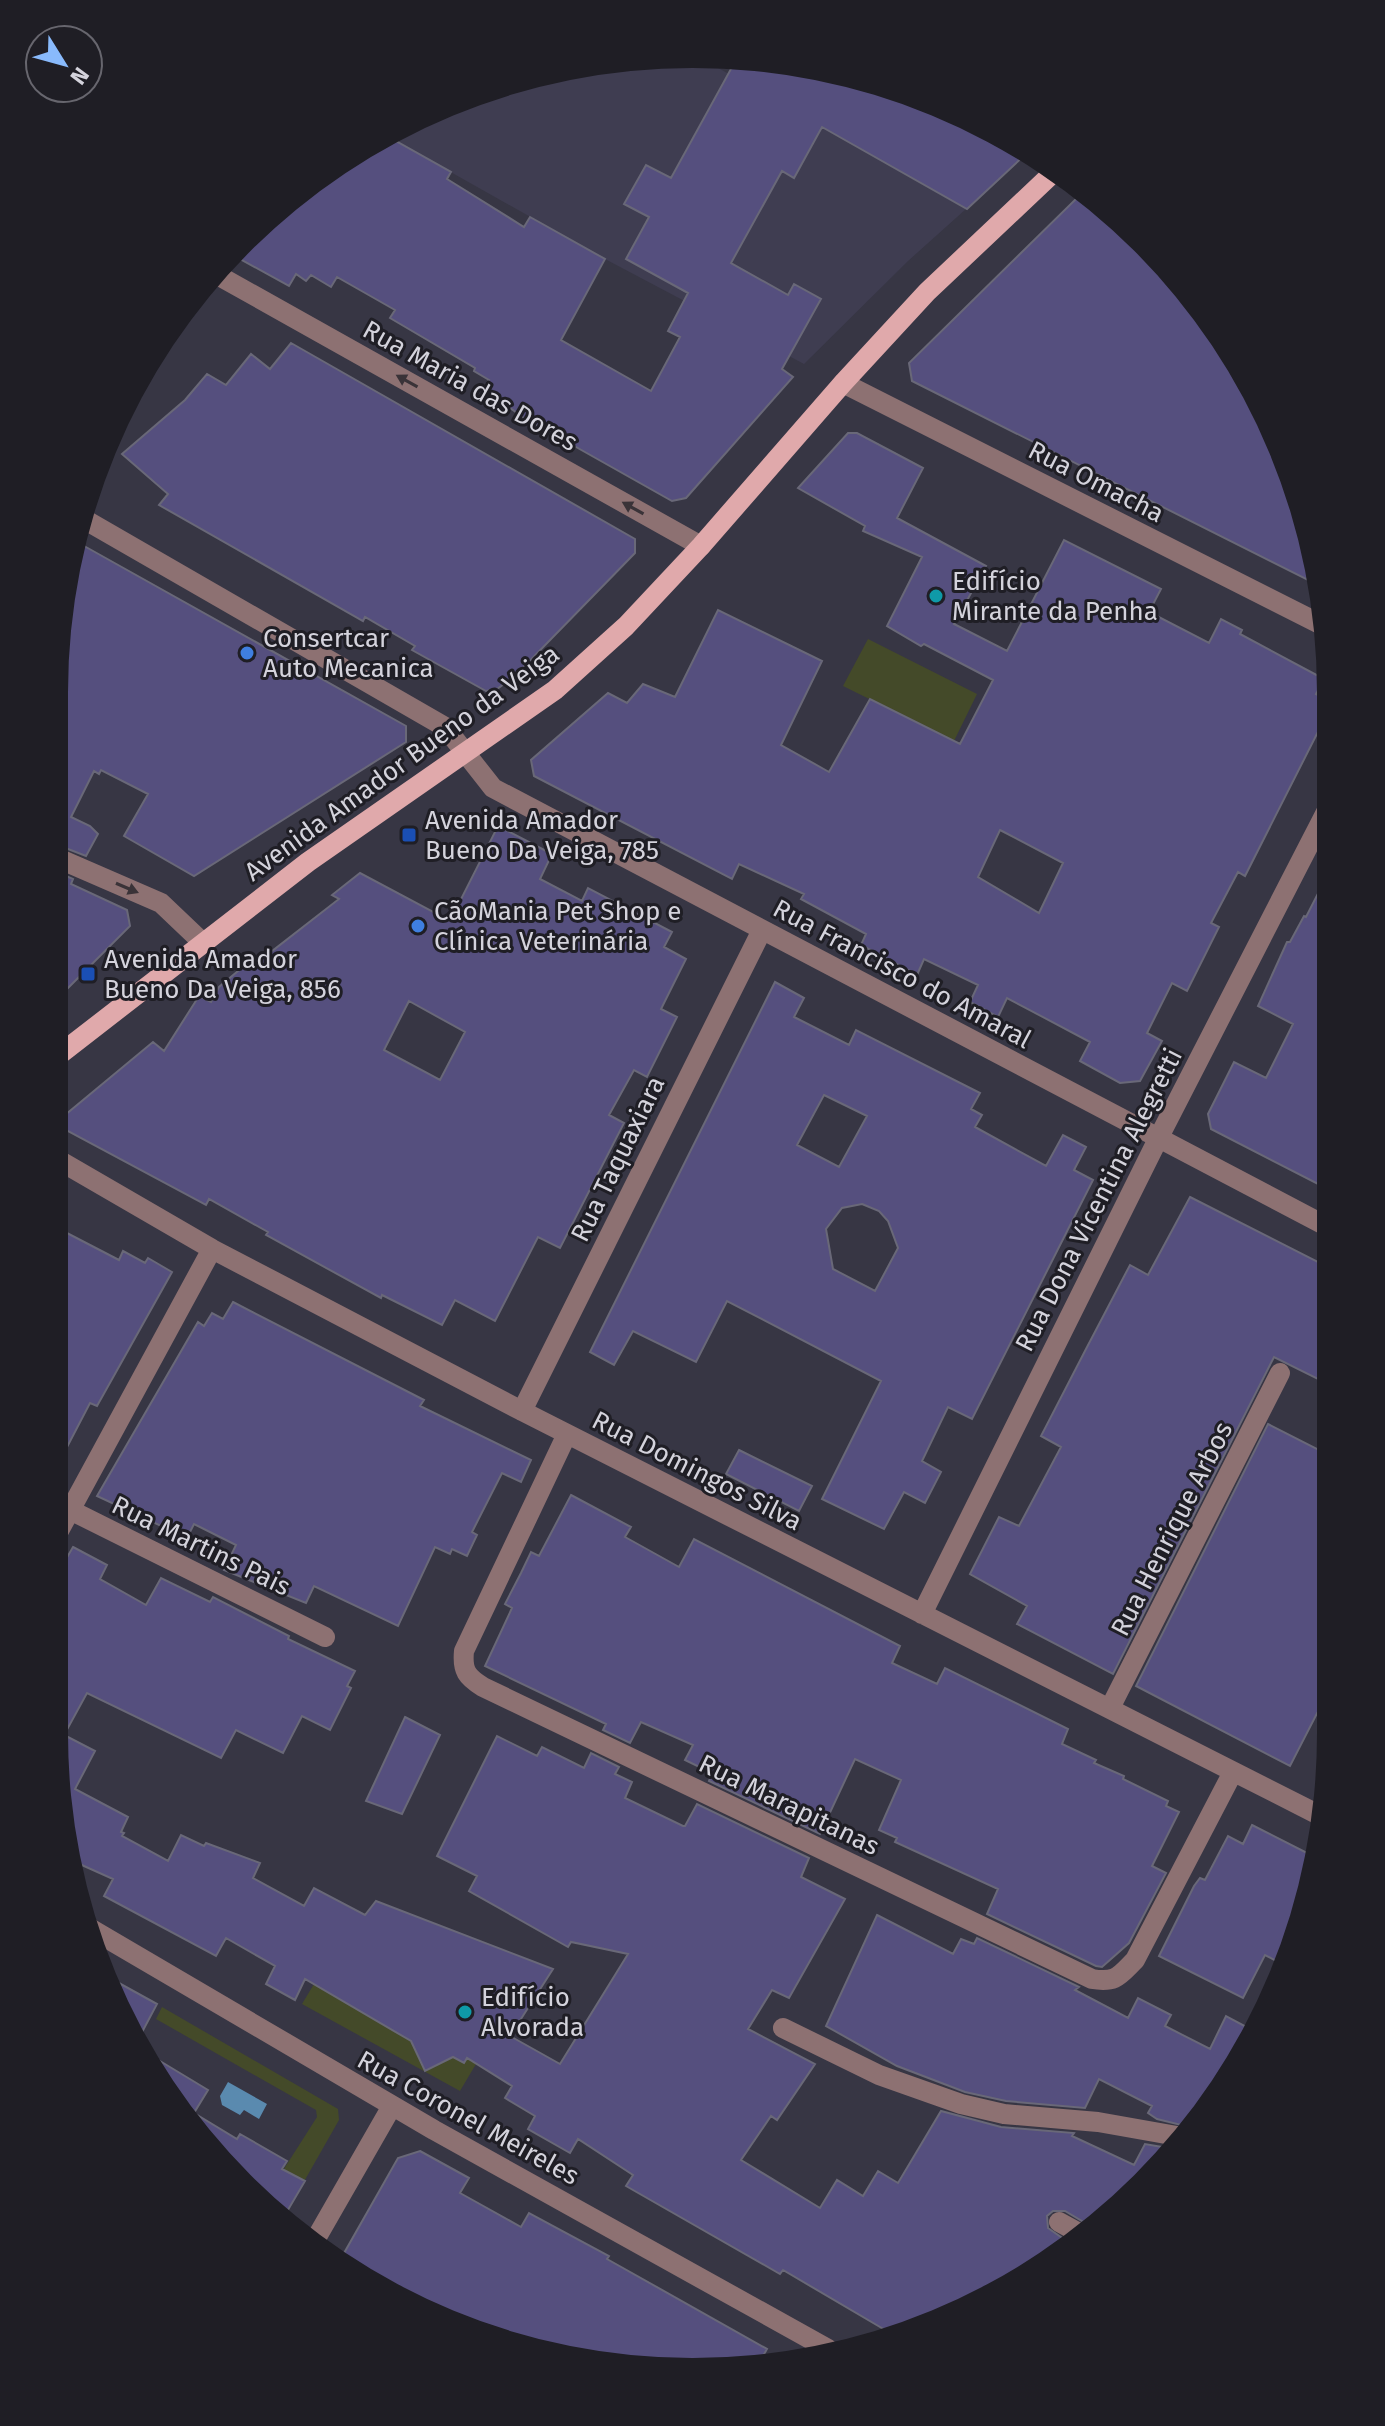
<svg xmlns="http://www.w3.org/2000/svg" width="1385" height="2426" font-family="'Fira Sans',sans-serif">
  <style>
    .built { fill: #3f3d51 }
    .green { fill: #444a29 }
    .water { fill: #5a8aaf }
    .building { fill: #554f7e; stroke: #696878; stroke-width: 2; fill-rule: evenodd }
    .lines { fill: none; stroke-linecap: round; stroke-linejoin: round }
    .minor { stroke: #8d7172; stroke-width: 20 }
    .major { stroke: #e0a9ab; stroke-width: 20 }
    .oneway { fill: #3a3338 }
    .culture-dot { fill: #0f9aa8; stroke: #1f1e25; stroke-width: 3 }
    .shop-dot { fill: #3f7fe0; stroke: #1f1e25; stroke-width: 3 }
    .transit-dot { fill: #1a4fb4; stroke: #1f1e25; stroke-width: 3 }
    .labels { text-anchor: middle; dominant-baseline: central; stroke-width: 6; stroke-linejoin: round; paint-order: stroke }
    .street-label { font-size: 26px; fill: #d4d3dc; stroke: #1f1e25 }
    .poi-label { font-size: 26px; fill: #d4d3dc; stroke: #1f1e25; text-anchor: start }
  </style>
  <rect width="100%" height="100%" fill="#373644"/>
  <path class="built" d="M 651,55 L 699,57 L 966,209 L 908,261 L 804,364 L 605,259 L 385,135 L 411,120 L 528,76 Z"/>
  <path class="green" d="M 868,639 L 977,694 L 954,741 L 843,686 Z
    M 314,1984 L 463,2063 L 467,2058 L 476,2064 L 460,2091 L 302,2004 Z
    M 162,2007 L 338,2109 L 339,2120 L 285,2215 L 266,2197 L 317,2117 L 316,2110 L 156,2019 Z"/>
  <path class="water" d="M 228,2082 L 267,2104 L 259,2119 L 244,2110 L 240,2115 L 222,2105 L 220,2096 Z"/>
  <path class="building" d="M 737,58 L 776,60 L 898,88 L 1012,140 L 1028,152 L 967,209 L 822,127 L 794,178 L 782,171 L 731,263 L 788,295 L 794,284 L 821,299 L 782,369 L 793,377 L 686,498 L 672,501 L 521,416 L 483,388 L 489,380 L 474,371 L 475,368 L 390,318 L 395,310 L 337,277 L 331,287 L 311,275 L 306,281 L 296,274 L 289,286 L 231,254 L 304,186 L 385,135 L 451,172 L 447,179 L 524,227 L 530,217 L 605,259 L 561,340 L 651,391 L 680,337 L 668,331 L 688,293 L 626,259 L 649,217 L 624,204 L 646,165 L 671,178 Z
    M 1082,193 L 1144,241 L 1224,338 L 1297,487 L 1320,586 L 912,381 L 909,363 Z
    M 291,343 L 635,539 L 635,553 L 514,677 L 497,689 L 486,691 L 412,650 L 415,646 L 365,617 L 363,621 L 159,505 L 168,494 L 122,454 L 185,400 L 207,374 L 226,385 L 251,354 L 270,369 Z
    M 848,433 L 857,433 L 923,468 L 897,518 L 986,566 L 954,624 L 1007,651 L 1064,540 L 1161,589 L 1149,612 L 1209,643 L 1221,619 L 1242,630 L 1240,634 L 1324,679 L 1316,694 L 1326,699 L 1326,716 L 1245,876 L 1238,872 L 1211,923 L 1219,927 L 1187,991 L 1172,983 L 1147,1033 L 1162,1041 L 1140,1081 L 1120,1083 L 1080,1061 L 1090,1042 L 1007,998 L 998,1017 L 970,1002 L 978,985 L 924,959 L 917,975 L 861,945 L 866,934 L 801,899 L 804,894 L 739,864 L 732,879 L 534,776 L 531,760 L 608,693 L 627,703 L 643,684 L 675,697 L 718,610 L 822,661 L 781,745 L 829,772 L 870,699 L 960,744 L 993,680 L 924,644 L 921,646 L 887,626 L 922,557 L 863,531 L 865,526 L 798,488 ZM 1000,830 L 1063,863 L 1039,913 L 978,877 Z
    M 77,542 L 406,726 L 406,742 L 194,876 L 124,836 L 148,794 L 101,770 L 99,774 L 94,771 L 71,817 L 90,826 L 98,834 L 86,856 L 55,844 L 55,651 Z
    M 498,826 L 552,854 L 540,879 L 582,901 L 588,888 L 672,932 L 664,947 L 686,959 L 661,1009 L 677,1017 L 647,1077 L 634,1070 L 609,1115 L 624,1123 L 560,1248 L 538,1237 L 495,1321 L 455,1300 L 442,1325 L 382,1295 L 381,1298 L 266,1235 L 268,1232 L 209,1199 L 206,1205 L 64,1129 L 65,1115 L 153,1042 L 164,1051 L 199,996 L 211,1002 L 219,987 L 244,966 L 249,969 L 339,899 L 332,895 L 360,873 L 450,921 ZM 409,1001 L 465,1032 L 440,1080 L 384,1050 Z
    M 55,871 L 73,879 L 71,884 L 127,910 L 130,926 L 55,1001 Z
    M 1327,876 L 1327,1142 L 1328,1189 L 1211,1129 L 1208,1114 L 1234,1062 L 1266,1078 L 1293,1024 L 1258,1006 L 1287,942 L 1290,942 L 1304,916 L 1306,917 Z
    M 775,982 L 804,998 L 794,1017 L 849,1045 L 856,1030 L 980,1093 L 971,1109 L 982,1115 L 975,1127 L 1046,1166 L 1063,1135 L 1086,1147 L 1074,1170 L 1093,1180 L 972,1419 L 948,1407 L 922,1461 L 941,1472 L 925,1503 L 904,1492 L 884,1529 L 822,1499 L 881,1381 L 727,1301 L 696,1362 L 633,1331 L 614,1365 L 590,1352 ZM 824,1095 L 867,1116 L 839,1167 L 797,1145 ZM 862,1204 L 879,1211 L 888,1221 L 898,1248 L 875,1291 L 833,1269 L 826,1229 L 842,1208 Z
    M 1190,1197 L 1328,1267 L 1328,1384 L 1274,1357 L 1113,1674 L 1017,1624 L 1027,1606 L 970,1574 L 999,1517 L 1019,1526 L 1061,1447 L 1041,1436 L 1086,1349 L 1130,1265 L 1148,1275 Z
    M 65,1232 L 119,1260 L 123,1251 L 145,1263 L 148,1258 L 172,1272 L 97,1406 L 90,1403 L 54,1472 L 55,1250 Z
    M 233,1302 L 424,1400 L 420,1406 L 531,1460 L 521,1482 L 502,1473 L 472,1532 L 477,1535 L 467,1556 L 452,1549 L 450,1554 L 435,1547 L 398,1626 L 314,1586 L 306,1603 L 224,1570 L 236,1545 L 194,1524 L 187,1538 L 97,1496 L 198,1322 L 204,1326 L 212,1313 L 223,1319 Z
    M 1268,1424 L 1329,1455 L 1329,1690 L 1290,1766 L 1136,1686 Z
    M 739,1450 L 812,1486 L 799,1511 L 726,1474 Z
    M 571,1495 L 631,1527 L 625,1537 L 679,1567 L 694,1539 L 900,1646 L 892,1663 L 937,1684 L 945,1668 L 1068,1729 L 1062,1744 L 1096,1760 L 1094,1763 L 1124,1776 L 1123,1779 L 1168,1801 L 1166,1806 L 1179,1812 L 1152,1866 L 1166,1873 L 1129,1943 L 1102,1967 L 1096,1966 L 987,1914 L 998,1889 L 895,1842 L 897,1838 L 879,1830 L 901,1780 L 855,1759 L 820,1834 L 709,1781 L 712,1773 L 685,1760 L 693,1745 L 641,1722 L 630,1743 L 603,1730 L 606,1724 L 485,1666 L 512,1608 L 505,1604 L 521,1573 L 531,1552 L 539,1556 Z
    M 73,1547 L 107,1565 L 100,1579 L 146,1605 L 161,1578 L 210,1602 L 213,1597 L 289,1636 L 288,1639 L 355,1671 L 347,1686 L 351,1688 L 330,1730 L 302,1716 L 283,1753 L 236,1730 L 221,1758 L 87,1693 L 64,1735 L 95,1751 L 75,1789 L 128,1817 L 121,1832 L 124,1833 L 122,1836 L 168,1861 L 181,1835 L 204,1846 L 206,1843 L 260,1863 L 253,1878 L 304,1906 L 314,1888 L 365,1915 L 376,1901 L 553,1969 L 510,2036 L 560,2064 L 628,1954 L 571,1942 L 568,1947 L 469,1891 L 477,1876 L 437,1856 L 497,1736 L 537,1756 L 542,1747 L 584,1768 L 591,1753 L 619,1767 L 615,1774 L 632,1782 L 625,1798 L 683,1826 L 685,1826 L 697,1804 L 809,1858 L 801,1877 L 845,1899 L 789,1998 L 772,1990 L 748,2029 L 815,2064 L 777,2120 L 771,2116 L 741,2160 L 820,2208 L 837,2180 L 863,2196 L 878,2171 L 898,2183 L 941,2111 L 1001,2127 L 1074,2133 L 1072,2136 L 1134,2165 L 1145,2144 L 1168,2148 L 1113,2214 L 1092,2227 L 1065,2211 L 1053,2211 L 1047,2216 L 1048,2228 L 1068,2242 L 936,2324 L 892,2334 L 783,2270 L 780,2274 L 626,2186 L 633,2175 L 578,2139 L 570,2153 L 528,2129 L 535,2116 L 505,2098 L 512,2086 L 467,2058 L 464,2063 L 453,2057 L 425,2071 L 411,2041 L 305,1979 L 295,2000 L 266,1984 L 275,1966 L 226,1938 L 216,1956 L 104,1896 L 113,1879 L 75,1862 L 54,1734 L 54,1580 Z
    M 405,1717 L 440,1735 L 402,1814 L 366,1801 Z
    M 1252,1825 L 1313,1856 L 1306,1872 L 1313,1876 L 1309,1899 L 1282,1964 L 1265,1955 L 1243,1998 L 1159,1956 L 1194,1886 L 1200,1878 L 1205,1880 L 1228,1836 L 1243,1844 Z
    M 877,1915 L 953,1954 L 961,1939 L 974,1944 L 977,1938 L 1079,1987 L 1075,1990 L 1128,2018 L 1138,1998 L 1171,2015 L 1165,2026 L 1210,2049 L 1226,2016 L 1254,2031 L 1245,2053 L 1185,2126 L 1157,2119 L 1148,2113 L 1152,2106 L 1099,2079 L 1085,2108 L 1006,2101 L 965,2092 L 897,2066 L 826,2026 Z
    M 108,1977 L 157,2004 L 140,2036 L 129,2015 Z
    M 150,2055 L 208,2090 L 194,2113 L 237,2139 L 240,2134 L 287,2161 L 282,2169 L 305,2181 L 285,2215 L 186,2122 Z
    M 420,2151 L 469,2178 L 460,2193 L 521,2227 L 529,2213 L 609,2256 L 607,2259 L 767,2349 L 758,2365 L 734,2371 L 527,2350 L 363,2276 L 339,2262 L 398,2158 Z"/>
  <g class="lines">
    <path class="minor" d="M 212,272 L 701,546
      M 843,383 L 1326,627
      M 82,518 L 445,727 L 493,788 L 1328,1227
      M 55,857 L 161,903 L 202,942
      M 55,1158 L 212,1249 L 522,1411 L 1323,1817
      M 522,1411 L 762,930
      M 567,1434 L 464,1651 C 462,1671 467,1677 483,1687 L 1092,1979 C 1116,1983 1119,1976 1135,1960 L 1233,1772
      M 54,1502 L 325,1637
      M 54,1540 L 212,1249
      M 922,1614 L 1159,1137 L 1326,812
      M 1110,1708 L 1280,1373
      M 86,1926 L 434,2130 L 828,2349
      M 783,2028 L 879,2075 L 961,2104 L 1004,2114 L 1098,2122 L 1177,2136
      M 1059,2222 L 1081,2234
      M 314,2242 L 392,2106"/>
    <path class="major" d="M 55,1058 L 308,862 L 555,690 L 626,626 L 701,546 L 843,383 L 927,292 L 1054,172"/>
  </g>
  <defs><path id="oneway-solid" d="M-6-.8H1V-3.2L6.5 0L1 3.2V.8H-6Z" transform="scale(2)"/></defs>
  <g class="oneway">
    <use href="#oneway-solid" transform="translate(407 381) rotate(-151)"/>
    <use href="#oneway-solid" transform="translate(633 508) rotate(-151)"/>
    <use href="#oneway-solid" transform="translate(127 888) rotate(23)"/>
  </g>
  <g class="culture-dot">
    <circle cx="936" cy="596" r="8"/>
    <circle cx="465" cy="2012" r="8"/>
  </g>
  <g class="shop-dot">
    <circle cx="247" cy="653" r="8"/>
    <circle cx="418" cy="926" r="8"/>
  </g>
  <g class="transit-dot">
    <rect x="401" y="827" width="16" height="16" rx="4"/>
    <rect x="80" y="966" width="16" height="16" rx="4"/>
  </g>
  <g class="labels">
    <g class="street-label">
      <text transform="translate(470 386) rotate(29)">Rua Maria das Dores</text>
      <text transform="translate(1096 482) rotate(27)">Rua Omacha</text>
      <text transform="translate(402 763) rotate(-36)">Avenida Amador Bueno da Veiga</text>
      <text transform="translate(902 974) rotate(28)">Rua Francisco do Amaral</text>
      <text transform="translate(618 1159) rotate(-64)">Rua Taquaxiara</text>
      <text transform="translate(1099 1200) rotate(-63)">Rua Dona Vicentina Alegretti</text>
      <text transform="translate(697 1471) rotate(27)">Rua Domingos Silva</text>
      <text transform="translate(1172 1529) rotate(-63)">Rua Henrique Arbos</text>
      <text transform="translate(201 1546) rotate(26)">Rua Martins Pais</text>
      <text transform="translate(789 1805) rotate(26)">Rua Marapitanas</text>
      <text transform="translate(468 2118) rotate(29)">Rua Coronel Meireles</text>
    </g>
    <g class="poi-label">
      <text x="952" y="581">Edifício<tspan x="952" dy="30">Mirante da Penha</tspan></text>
      <text x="263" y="638">Consertcar<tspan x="263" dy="30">Auto Mecanica</tspan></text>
      <text x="425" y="820">Avenida Amador<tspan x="425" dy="30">Bueno Da Veiga, 785</tspan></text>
      <text x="434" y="911">CãoMania Pet Shop e<tspan x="434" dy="30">Clínica Veterinária</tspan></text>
      <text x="104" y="959">Avenida Amador<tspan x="104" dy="30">Bueno Da Veiga, 856</tspan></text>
      <text x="481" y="1997">Edifício<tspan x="481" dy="30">Alvorada</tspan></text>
    </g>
  </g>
  <path d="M0 0H1385V2426H0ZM692 68H693A624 624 0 0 1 1317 692V1734A624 624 0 0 1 693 2358H692A624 624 0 0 1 68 1734V692A624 624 0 0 1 692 68Z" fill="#1f1e25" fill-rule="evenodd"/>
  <g transform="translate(64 64) rotate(127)"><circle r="38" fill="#1f1e25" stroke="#67666e" stroke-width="2"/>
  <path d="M0-6L14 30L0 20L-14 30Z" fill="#89bafc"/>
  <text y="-12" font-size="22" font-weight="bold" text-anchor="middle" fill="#d4d3dc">N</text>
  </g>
</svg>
